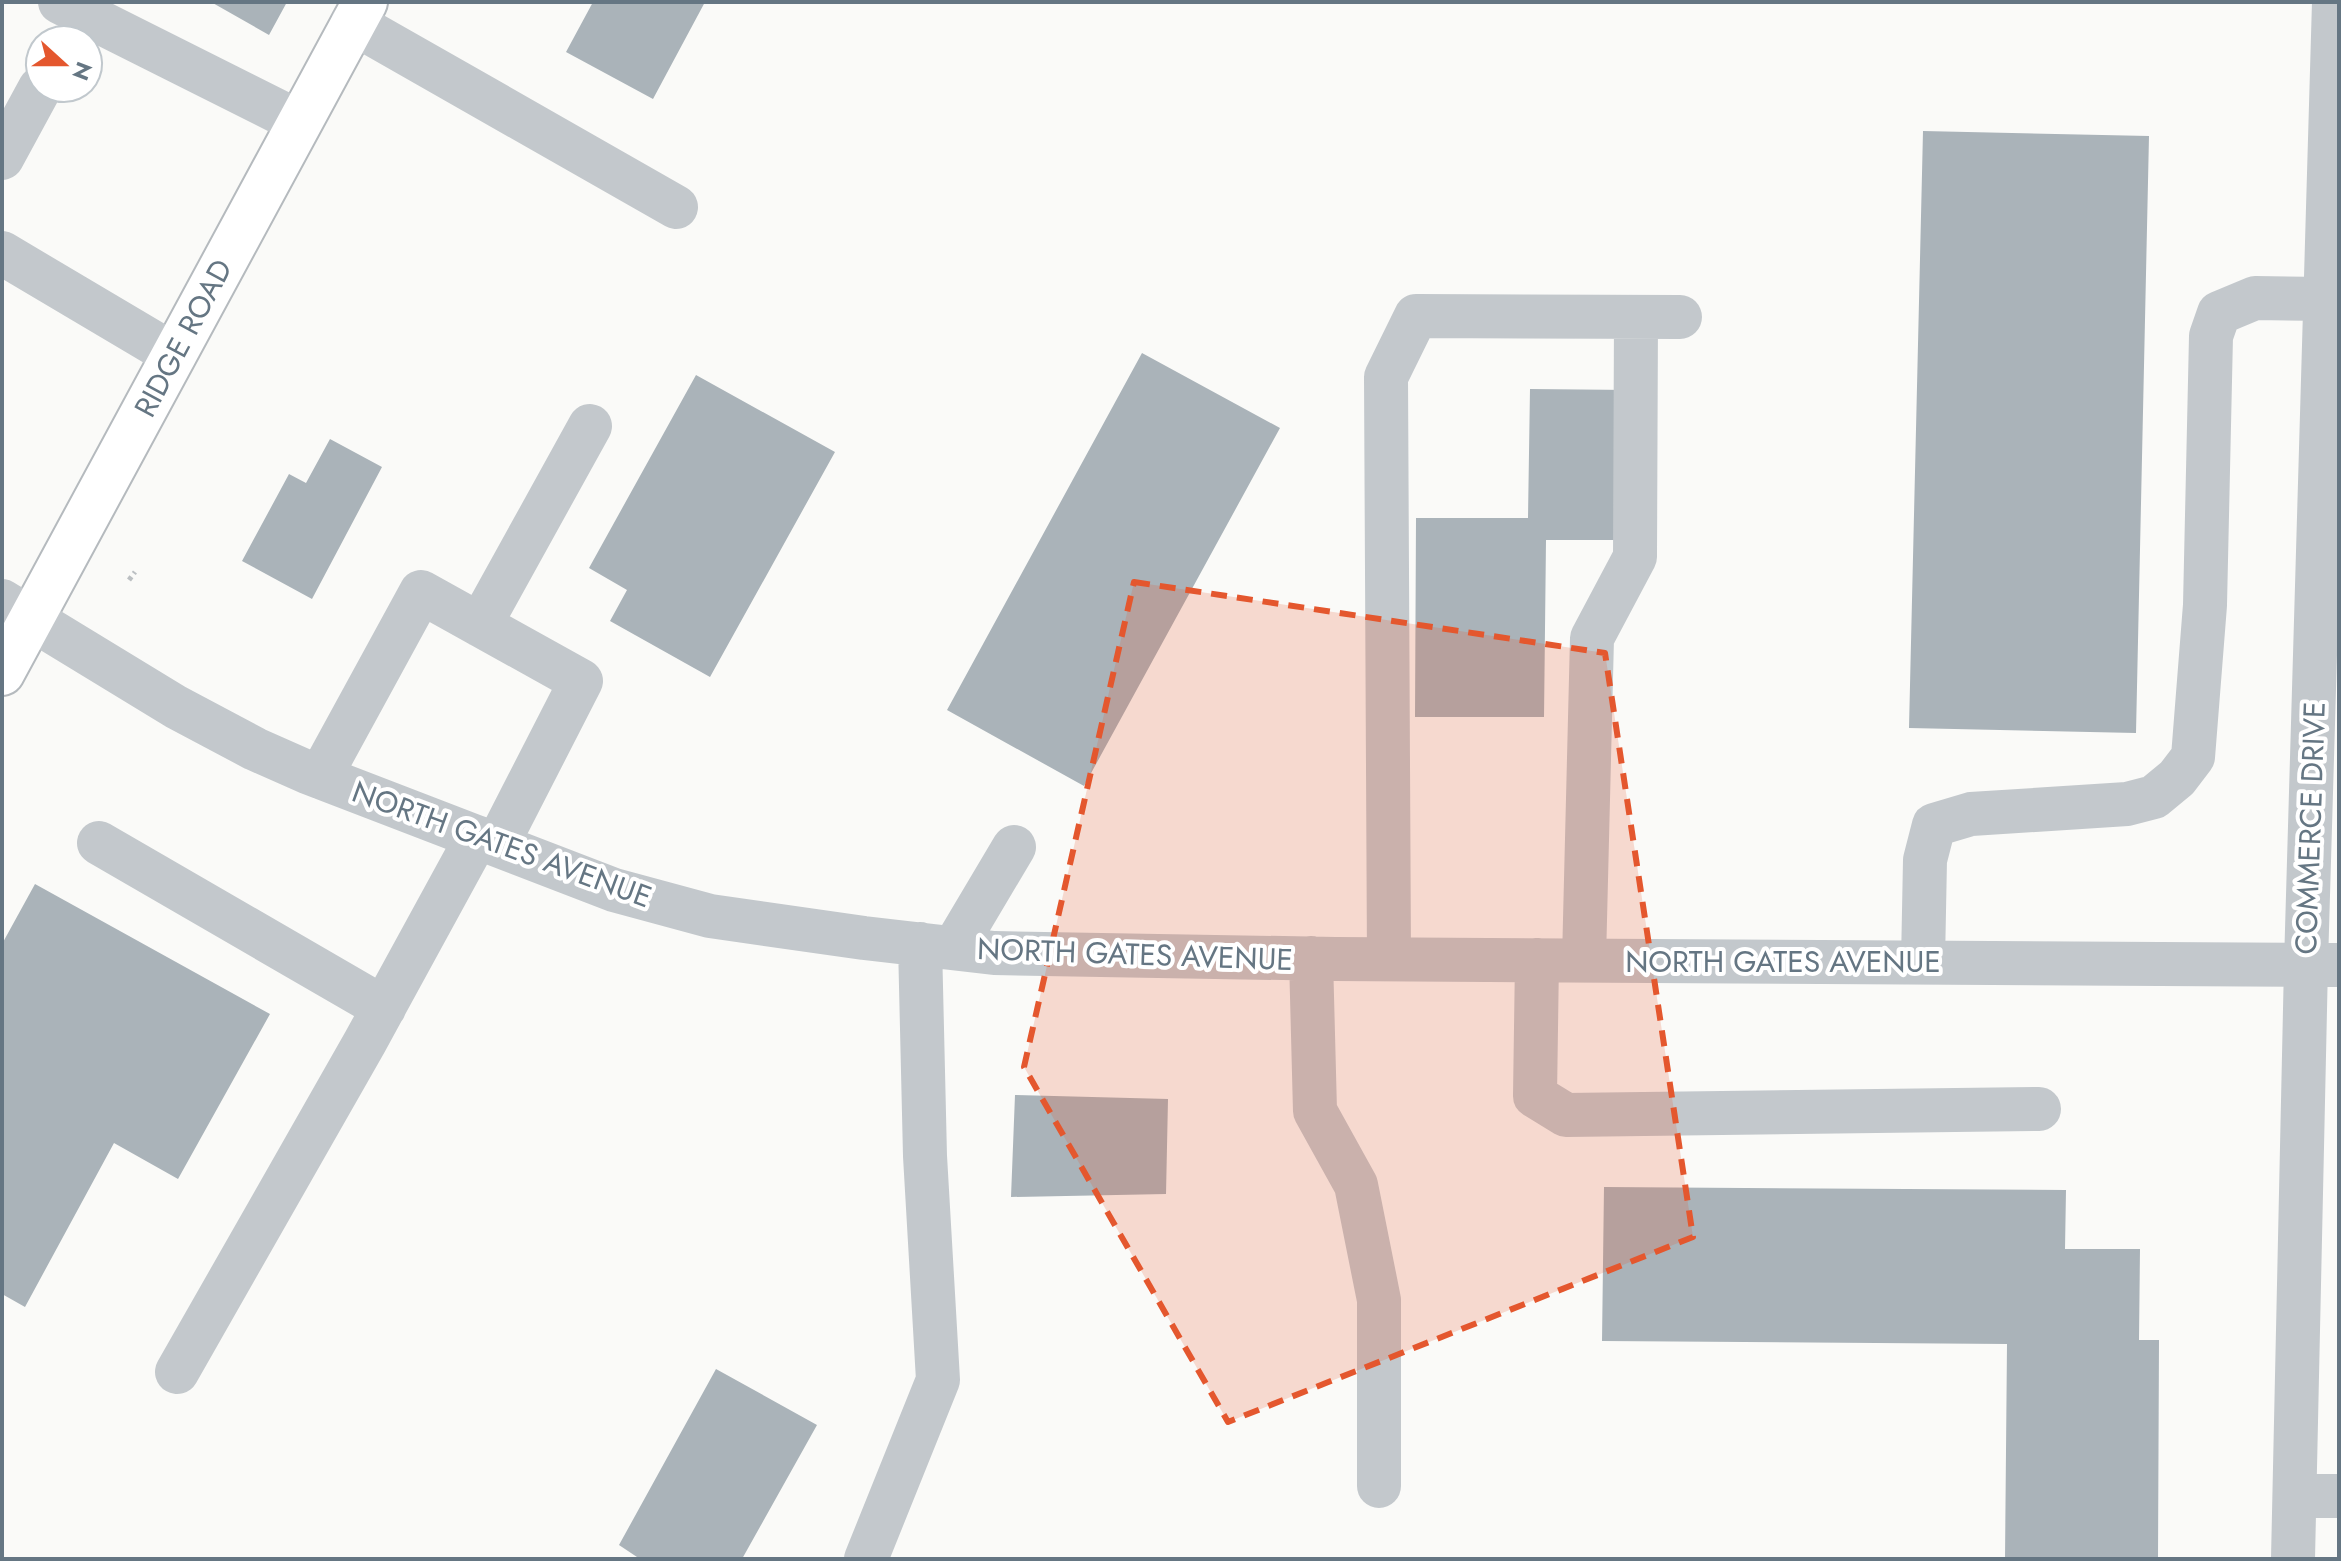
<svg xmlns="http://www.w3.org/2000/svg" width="2341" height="1561" font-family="Jost,sans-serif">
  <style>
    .building { fill: #aab3b9 }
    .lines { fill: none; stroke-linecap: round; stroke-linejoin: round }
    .major-casing { stroke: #b5babe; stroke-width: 48 }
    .path { stroke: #bbbfc2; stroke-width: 5; stroke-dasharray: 4 4; stroke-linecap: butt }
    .minor { stroke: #c3c8cc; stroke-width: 44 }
    .major { stroke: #fff; stroke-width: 44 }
    .marked { fill: #e4572e; fill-opacity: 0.2; stroke: #e4572e; stroke-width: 6; stroke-dasharray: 16 10; stroke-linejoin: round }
    .labels { text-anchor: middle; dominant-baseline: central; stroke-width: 8; stroke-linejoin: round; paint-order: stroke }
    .street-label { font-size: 30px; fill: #657683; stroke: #fff }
  </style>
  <rect width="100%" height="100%" fill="#fafaf8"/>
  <path class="building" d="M 211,2 L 287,2 L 269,35 Z
    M 593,2 L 705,2 L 653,99 L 566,52 Z
    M 1923,131 L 2149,136 L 2136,733 L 1909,728 Z
    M 1142,353 L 1280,428 L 1084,786 L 947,710 Z
    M 696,375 L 835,452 L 710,677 L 610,621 L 627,590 L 589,568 Z
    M 1530,389 L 1631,390 L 1629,540 L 1546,540 L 1544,717 L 1415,717 L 1416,518 L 1528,518 Z
    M 330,439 L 382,467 L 312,599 L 242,561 L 289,474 L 306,483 Z
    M 35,884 L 270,1014 L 178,1179 L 114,1143 L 25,1307 L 2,1294 L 2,944 Z
    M 1015,1095 L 1168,1099 L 1166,1194 L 1011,1197 Z
    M 1604,1187 L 2066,1190 L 2065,1249 L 2140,1249 L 2139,1340 L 2159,1340 L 2158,1559 L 2005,1559 L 2007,1344 L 1602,1341 Z
    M 716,1369 L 817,1425 L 742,1559 L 640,1559 L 619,1545 Z"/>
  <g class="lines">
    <g class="major-casing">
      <path id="major" d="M 2,673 L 365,2"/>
    </g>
    <path class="path" d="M 129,580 L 135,572"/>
    <path class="minor" d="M 60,2 L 299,122
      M 353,23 L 676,207
      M 2,158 L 40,88
      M 2,253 L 174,355
      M 2,601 L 176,707 L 255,749 L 307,772 L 614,890 L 710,916 L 864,938 L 994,953 L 1335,959 L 2339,965
      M 480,625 L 590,426
      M 320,777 L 421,592 L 581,681 L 497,845
      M 99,843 L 384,1008
      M 954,948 L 1014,847
      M 1311,958 L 1315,1111 L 1356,1185 L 1379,1300 L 1379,1486
      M 1389,959 L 1386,377 L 1416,316 L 1680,317
      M 1537,960 L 1535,1096 L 1566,1115 L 2039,1109
      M 1584,960 L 1592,638 L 1635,557 L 1636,317
      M 1923,962 L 1925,860 L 1934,825 L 1971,814 L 2127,804 L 2154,797 L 2177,778 L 2193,757 L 2205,605 L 2211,336 L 2219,313 L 2255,298 L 2326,299
      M 177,1372 L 365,1042 L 477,837
      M 2295,1496 L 2339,1496
      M 866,1559 L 938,1380 L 925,1156 L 920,944
      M 2293,1559 L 2306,964 L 2334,2"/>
    <use href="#major" class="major"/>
  </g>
  <path class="marked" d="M 1134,582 L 1605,653 L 1693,1237 L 1228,1422 L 1024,1067 Z"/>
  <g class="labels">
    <g class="street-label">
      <text transform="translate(183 338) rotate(-62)">RIDGE ROAD</text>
      <text transform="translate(2310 828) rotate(-88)">COMMERCE DRIVE</text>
      <text transform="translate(502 844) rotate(20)">NORTH GATES AVENUE</text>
      <text transform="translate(1135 954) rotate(2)">NORTH GATES AVENUE</text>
      <text x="1783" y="961">NORTH GATES AVENUE</text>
    </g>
  </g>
  <rect width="2341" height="1561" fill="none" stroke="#657683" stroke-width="8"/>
  <g transform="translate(64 64) rotate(111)"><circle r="38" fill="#ffffff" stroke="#c1c8cd" stroke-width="2"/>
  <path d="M0-6L14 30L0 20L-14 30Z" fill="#e4572e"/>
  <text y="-12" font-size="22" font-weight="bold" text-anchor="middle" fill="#657683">N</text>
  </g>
</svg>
